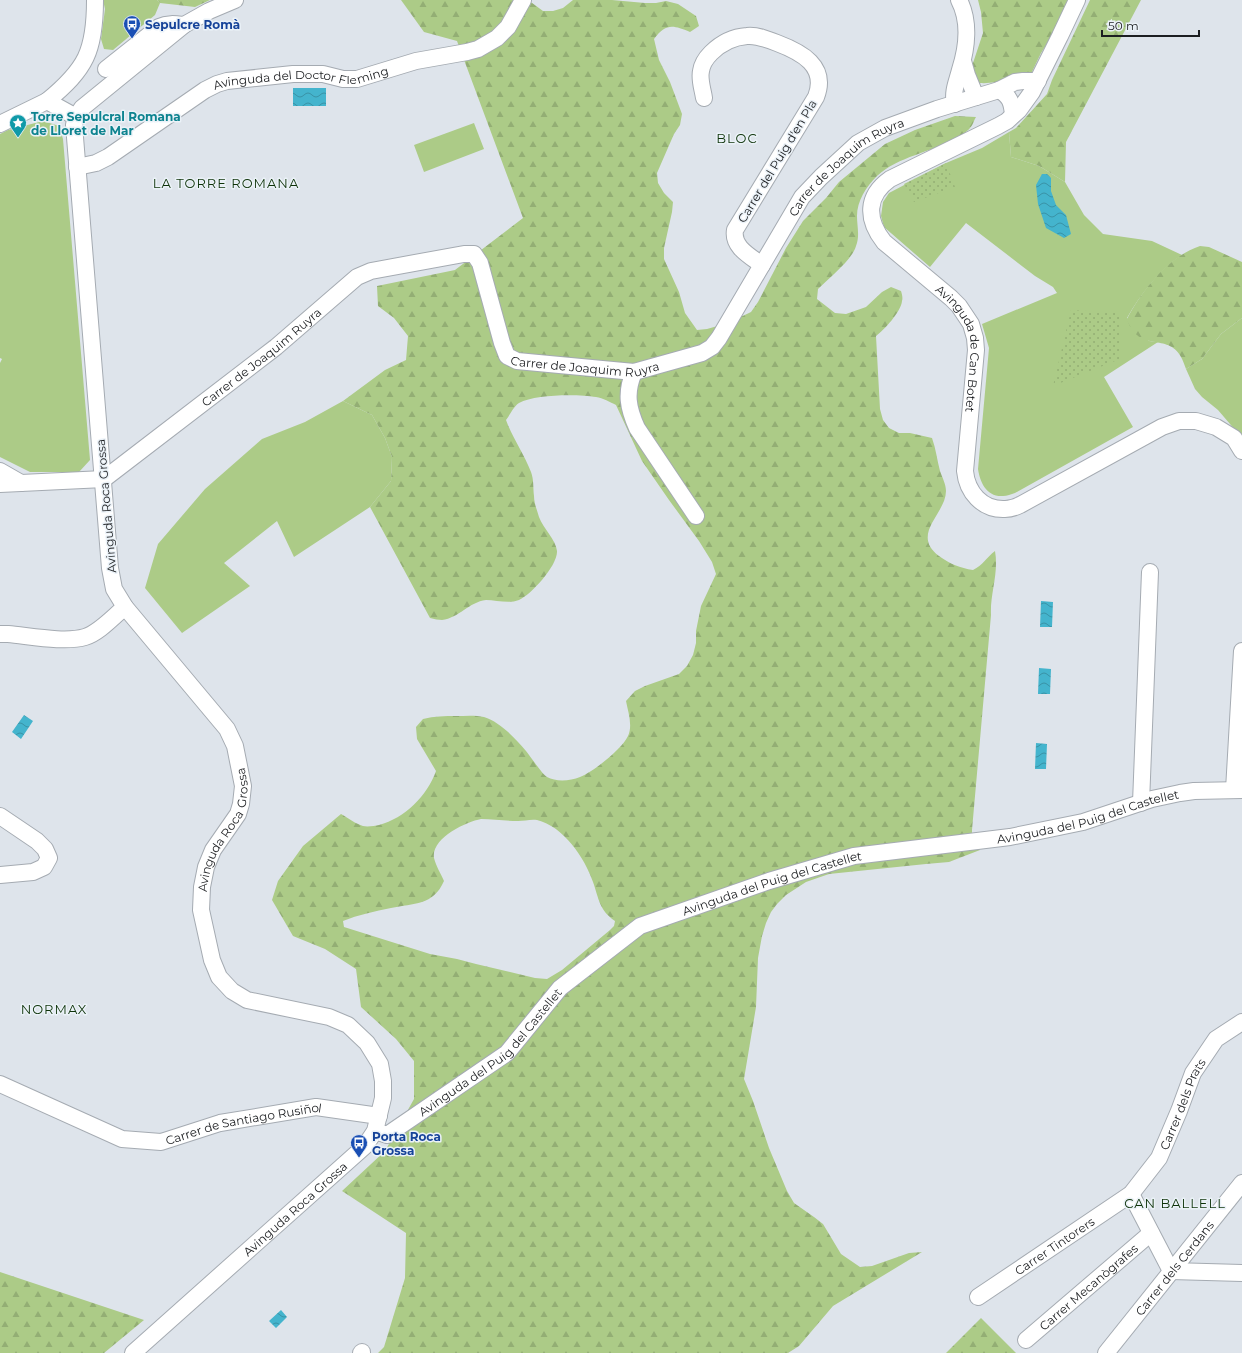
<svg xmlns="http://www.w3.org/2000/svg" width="1242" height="1353" font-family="Montserrat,sans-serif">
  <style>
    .green { fill: #accb87 }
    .forest { fill: url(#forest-firs); fill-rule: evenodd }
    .park { fill: url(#park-dots) }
    .water { fill: url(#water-waves) }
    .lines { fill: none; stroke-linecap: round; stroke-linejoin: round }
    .minor-casing { stroke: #a5abb2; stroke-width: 18 }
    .minor { stroke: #fff; stroke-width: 16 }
    .labels { text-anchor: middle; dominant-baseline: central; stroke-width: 3; stroke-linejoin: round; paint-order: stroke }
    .transit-label { font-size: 12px; font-weight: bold; fill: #164399; stroke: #ebf2f8; text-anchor: start }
    .street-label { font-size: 12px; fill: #1c1e21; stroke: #ebf2f8 }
    .culture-label { font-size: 12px; font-weight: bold; fill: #0d838f; stroke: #ebf2f8; text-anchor: start }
    .neighbourhood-label { font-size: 13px; letter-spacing: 1px; fill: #0e3309; stroke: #ebf2f8 }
  </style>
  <defs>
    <pattern id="forest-firs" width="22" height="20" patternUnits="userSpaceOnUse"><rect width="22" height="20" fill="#accb87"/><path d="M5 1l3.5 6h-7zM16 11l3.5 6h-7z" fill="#93ae74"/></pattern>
    <pattern id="park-dots" width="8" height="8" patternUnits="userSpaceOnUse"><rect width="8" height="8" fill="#accb87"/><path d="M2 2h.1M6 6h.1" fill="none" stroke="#93ae74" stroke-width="1.8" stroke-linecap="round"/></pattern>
    <pattern id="water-waves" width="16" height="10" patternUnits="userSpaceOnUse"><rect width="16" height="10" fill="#44b4cd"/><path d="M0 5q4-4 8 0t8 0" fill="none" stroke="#3892a6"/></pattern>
  </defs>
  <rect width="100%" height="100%" fill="#dee4eb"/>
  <path class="green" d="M 103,0 L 157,0 L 160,3 L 155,15 L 113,50 L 104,49 L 101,39 L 105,9 Z
    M 43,121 L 59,126 L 63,139 L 90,460 L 79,472 L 30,472 L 0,457 L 0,363 L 2,359 L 0,358 L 0,134 L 8,130 Z
    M 474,123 L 484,149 L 424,172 L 414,145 Z
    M 1009,132 L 1011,157 L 1039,166 L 1065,182 L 1084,215 L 1103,234 L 1152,241 L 1182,255 C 1159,270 1140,295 1127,318 L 1149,341 L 1158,342 L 1104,377 L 1133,427 L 1015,493 C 1011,494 1007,496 1003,496 C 986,497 980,482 978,469 L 989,348 L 982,324 L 1057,293 L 1053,287 L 1035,276 L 966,223 L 930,267 L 884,227 L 881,216 L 883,202 L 889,193 L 946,163 L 982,148 Z
    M 1242,318 L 1242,438 L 1218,410 L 1202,397 L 1195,389 L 1186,369 L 1202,359 L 1221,334 Z
    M 343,401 L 372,415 L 385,438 L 392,457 L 391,481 L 370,507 L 294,557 L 277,521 L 224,563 L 250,586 L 182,633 L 145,588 L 158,544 L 205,489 L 262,439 L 305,422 Z"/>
  <path class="forest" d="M 157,0 L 210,0 L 195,7 L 160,3 Z
    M 401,0 L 528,0 L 543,11 L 553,11 L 563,8 L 573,0 L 612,0 L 645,3 L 656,3 L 666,1 L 678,4 L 696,16 L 699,26 L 690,32 C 673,25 666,23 654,39 L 659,60 L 670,82 L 682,114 L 680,125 L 674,134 L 657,173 L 658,183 L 664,193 L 673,202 L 672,212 L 664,248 L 664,259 L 679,292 L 685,313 L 697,330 L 707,329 L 728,323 L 751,312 L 758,302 L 786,248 L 803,221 L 826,198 L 839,182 L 885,144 L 915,130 L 955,116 L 976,117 C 974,120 973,125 970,128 C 967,132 961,135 956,138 C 930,153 899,156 877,176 C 866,187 857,201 857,216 C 857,226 860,236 856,246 C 852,260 829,278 818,289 L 817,299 L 835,313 L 846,314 L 866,307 L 882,292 L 891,287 L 901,291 C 902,294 903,298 902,301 C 901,312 884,330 876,336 L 880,409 L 883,420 L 889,428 L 899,433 L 910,433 L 932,438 C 936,449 937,460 940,471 C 942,477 946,484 946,491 C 946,514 910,534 939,556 C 950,564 960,568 973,570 C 983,565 986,558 995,551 C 999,573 990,593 991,615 L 972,830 L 972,841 L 980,850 L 949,862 L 926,864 L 829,874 L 806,882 L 786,895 L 777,904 L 771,912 L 766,923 L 762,936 L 758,958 L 756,1007 L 744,1079 L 753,1101 L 769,1148 L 787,1191 L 794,1203 L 814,1217 L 823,1224 L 841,1254 L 860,1267 L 872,1266 L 909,1253 L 922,1252 L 833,1306 L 799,1346 L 788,1353 L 378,1353 L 384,1347 L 405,1278 L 406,1233 L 342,1191 L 385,1151 L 414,1099 L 414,1061 L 396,1039 L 361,1007 L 356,969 L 325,949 L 293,936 L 272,900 L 278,881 L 303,846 L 341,814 C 348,818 356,824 363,826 C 367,827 375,826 379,825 C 405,818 427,796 436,771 L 417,739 L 416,727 L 423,719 C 434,716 445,716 456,716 C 465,716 475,715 484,717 C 500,722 515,738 526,751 C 531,757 542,774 547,777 C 556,782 570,781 580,777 C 593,772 622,749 628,736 C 633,725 628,712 626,701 L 635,691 L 645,686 L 679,674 L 687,666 L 693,655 L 696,643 L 696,631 L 701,606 L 716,574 L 712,562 L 699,541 L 669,500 L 642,461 L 616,405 C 610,402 603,398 596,397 C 578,394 535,394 519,403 C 513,407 510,415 506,420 C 513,439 524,454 531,472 C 534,480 533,488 534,496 C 534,503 537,510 539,517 C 543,528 556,540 557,551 C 558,565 531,595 519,600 C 509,604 496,600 486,600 C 469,602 459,618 442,620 C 439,620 434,619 430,618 L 370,507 L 391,481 L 392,457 L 385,438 L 372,415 L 343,401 L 385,370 L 406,360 L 408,336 L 394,318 L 378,306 L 377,286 L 455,270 L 523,218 L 457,41 L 424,32 ZM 481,819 C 493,819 506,821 518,821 C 524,821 531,819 537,820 C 563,826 585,858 593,882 C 599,899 599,910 615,921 L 614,926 L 610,930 L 562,970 L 547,979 L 535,978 L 476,964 L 457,959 L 430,954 L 344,927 L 343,921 C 358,915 375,911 391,908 C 414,903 433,906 444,881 C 441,874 436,866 434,858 C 431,838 466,822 481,819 Z
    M 978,0 L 1068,0 L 1053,34 L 1041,53 L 1030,76 C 1013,79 997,84 979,83 L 973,73 L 973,63 L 983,33 L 981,12 Z
    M 1090,0 L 1141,0 L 1066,142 L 1065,182 L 1039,166 L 1011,157 L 1009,132 L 1016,128 L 1047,94 L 1052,80 Z
    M 1200,246 L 1209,247 L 1242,262 L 1242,318 L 1221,334 L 1202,359 L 1186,369 C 1175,330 1149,352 1132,330 C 1130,327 1128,322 1127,319 C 1142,290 1169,256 1200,246 Z
    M 0,1272 L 144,1320 L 104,1353 L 0,1353 Z
    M 981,1318 L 1016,1353 L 946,1353 Z"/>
  <path class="park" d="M 946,163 L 955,187 L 914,202 L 904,184 Z
    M 1071,310 L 1120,313 L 1120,359 L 1053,386 Z"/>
  <path class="water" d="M 293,88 L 326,88 L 326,106 L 293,106 Z
    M 1042,174 L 1047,174 L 1051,178 L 1051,191 L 1056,205 L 1066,215 L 1071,234 L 1064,238 L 1046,228 L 1038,204 L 1036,185 Z
    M 1041,601 L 1053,602 L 1052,627 L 1040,627 Z
    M 1039,668 L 1051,669 L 1050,694 L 1038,694 Z
    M 24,715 L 33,721 L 21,739 L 12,732 Z
    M 1036,743 L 1047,744 L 1046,769 L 1035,769 Z
    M 281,1310 L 287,1317 L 276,1328 L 269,1321 Z"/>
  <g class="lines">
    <g class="minor-casing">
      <g id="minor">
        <path id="s1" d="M 1077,0 L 1060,36 L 1032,92 L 1019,110 L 1007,121 L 998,126 L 890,179 C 866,196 866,219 884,242 L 951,298 L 959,306 L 971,324 L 975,338 L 976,350 L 965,471 C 967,492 982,510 1005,509 C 1010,509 1016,507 1020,505 L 1162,427 L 1179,421 L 1196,421 L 1216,427 L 1234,438 L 1242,451"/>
        <path d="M 963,61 L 967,75 L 976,97"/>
        <path d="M 106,69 L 159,27 C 168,23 175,24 184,25"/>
        <path d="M 999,90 C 1010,96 1012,103 1013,115"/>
        <path d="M 704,98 C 703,90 699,80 701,71 C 702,64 707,57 711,53 C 721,43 733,37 747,36 C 757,35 767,39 777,43 C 801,52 828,66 816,97 L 735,230 C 732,247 750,256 762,265"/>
        <path d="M 47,101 C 86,69 95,51 95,0"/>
        <path d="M 955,104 C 952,92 957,82 960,70 C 967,48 970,21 959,0"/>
        <path d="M 0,124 L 47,101 L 76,117"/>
        <path id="s2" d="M 77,167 L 96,163 L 108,157 L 205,90 L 217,84 L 227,81 L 293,74 L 323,74 L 343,79 L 357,79 L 416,61 L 467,52 L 478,49 L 497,38 L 508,27 L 523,0"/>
        <path d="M 634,372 C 625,393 628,408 637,428 L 696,516"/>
        <path d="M 0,471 L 21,483"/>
        <path id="s3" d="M 104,479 L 276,347 L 357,277 L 371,271 L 464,254 L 474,254 L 480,263 L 502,343 L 507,356 L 517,361 L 634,372 L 702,353 L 712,347 L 719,338 L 802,197 L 821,177 L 858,143 L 885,128 L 937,109 L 999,90 L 1015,82 L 1023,81 L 1038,81"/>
        <path d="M 0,484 L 104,479"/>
        <path d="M 0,634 L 8,634 C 30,636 65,643 85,637 C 99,633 114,616 125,607"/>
        <path d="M 1234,790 L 1242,651"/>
        <path d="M 1141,803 L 1150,572"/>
        <path d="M 0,816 L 37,841 L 45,849 L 49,858 L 44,867 L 33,872 L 0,875"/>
        <path id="s4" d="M 0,1084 L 122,1139 L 161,1142 L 220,1123 L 316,1107 L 379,1116"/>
        <path id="s5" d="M 375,1131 L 387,1135 L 507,1053 L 560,988 L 640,926 L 769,881 L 854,856 L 1010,837 L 1083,822 L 1152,799 L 1180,793 L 1194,791 L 1242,790"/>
        <path d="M 1131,1194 L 1171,1271 L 1242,1273"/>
        <path id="s6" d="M 978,1297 L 1131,1194 L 1159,1158 L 1179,1111 L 1193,1073 L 1216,1039 L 1242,1022"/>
        <path id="s7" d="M 1026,1340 L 1151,1233"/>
        <path id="s8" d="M 133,1353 L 365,1146 L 375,1131 L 383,1098 L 383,1081 L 380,1064 L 367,1043 L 348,1025 L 329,1017 L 247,1000 L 232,991 L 219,977 L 212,960 L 201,910 L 202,887 L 206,867 L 213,850 L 238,814 L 241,804 L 243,786 L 235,746 L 227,729 L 125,607 L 114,589 L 110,568 L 74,125 L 76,117 L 82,108 L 184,25 L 209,11 L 235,0"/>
        <path d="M 361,1353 L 362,1352"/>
        <path id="s9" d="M 1106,1353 L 1242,1183"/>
      </g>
    </g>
    <use href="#minor" class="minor"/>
  </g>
  <defs>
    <g id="bus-pin" transform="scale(0.9)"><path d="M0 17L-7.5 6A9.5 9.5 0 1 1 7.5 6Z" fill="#1a4fb4" stroke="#ebf2f8"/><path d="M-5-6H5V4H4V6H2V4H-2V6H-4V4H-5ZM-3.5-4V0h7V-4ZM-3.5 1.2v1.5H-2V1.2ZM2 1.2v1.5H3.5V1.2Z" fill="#fff"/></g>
    <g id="sight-pin" transform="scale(0.9)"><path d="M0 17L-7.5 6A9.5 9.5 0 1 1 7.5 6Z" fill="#0f9aa8" stroke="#ebf2f8"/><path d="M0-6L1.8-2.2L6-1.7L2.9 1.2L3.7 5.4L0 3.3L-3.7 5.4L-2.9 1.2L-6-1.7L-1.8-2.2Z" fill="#fff"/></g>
  </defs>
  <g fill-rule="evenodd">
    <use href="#bus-pin" x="132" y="24"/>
    <use href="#sight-pin" x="18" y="123"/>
    <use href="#bus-pin" x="359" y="1143"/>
  </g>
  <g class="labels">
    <g class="transit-label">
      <text x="145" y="24">Sepulcre Romà</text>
      <text x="372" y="1136">Porta Roca<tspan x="372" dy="14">Grossa</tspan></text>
    </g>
    <g class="street-label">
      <text stroke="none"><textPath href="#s2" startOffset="249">Avinguda del Doctor Fleming</textPath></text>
      <text transform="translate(777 161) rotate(-59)">Carrer del Puig d'en Pla</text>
      <text stroke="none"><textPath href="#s3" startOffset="991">Carrer de Joaquim Ruyra</textPath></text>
      <text stroke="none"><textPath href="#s1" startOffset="484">Avinguda de Can Botet</textPath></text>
      <text stroke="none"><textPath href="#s3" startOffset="199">Carrer de Joaquim Ruyra</textPath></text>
      <text stroke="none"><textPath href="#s3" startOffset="631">Carrer de Joaquim Ruyra</textPath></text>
      <text transform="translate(106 506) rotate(-95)">Avinguda Roca Grossa</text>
      <text stroke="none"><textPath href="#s5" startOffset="806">Avinguda del Puig del Castellet</textPath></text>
      <text stroke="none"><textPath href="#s8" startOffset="744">Avinguda Roca Grossa</textPath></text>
      <text stroke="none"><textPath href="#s5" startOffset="482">Avinguda del Puig del Castellet</textPath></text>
      <text stroke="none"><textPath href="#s5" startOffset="146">Avinguda del Puig del Castellet</textPath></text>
      <text stroke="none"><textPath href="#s6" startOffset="289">Carrer dels Prats</textPath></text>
      <text stroke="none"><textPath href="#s4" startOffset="258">Carrer de Santiago Rusiñol</textPath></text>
      <text stroke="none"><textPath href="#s8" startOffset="217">Avinguda Roca Grossa</textPath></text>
      <text stroke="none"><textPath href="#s6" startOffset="92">Carrer Tintorers</textPath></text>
      <text stroke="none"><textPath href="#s9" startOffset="109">Carrer dels Cerdans</textPath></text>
      <text stroke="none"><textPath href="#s7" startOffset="82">Carrer Mecanògrafes</textPath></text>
    </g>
    <g class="culture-label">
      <text x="31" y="116">Torre Sepulcral Romana<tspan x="31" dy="14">de Lloret de Mar</tspan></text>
    </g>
    <g class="neighbourhood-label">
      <text x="737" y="138">BLOC</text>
      <text x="226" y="183">LA TORRE ROMANA</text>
      <text x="54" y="1009">NORMAX</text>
      <text x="1175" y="1203">CAN BALLELL</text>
    </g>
  </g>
  <path d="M1102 30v6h97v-6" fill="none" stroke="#1c1e21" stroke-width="2"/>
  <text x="1108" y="30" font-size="12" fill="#1c1e21" stroke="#ebf2f8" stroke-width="3" paint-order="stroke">50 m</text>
</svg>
